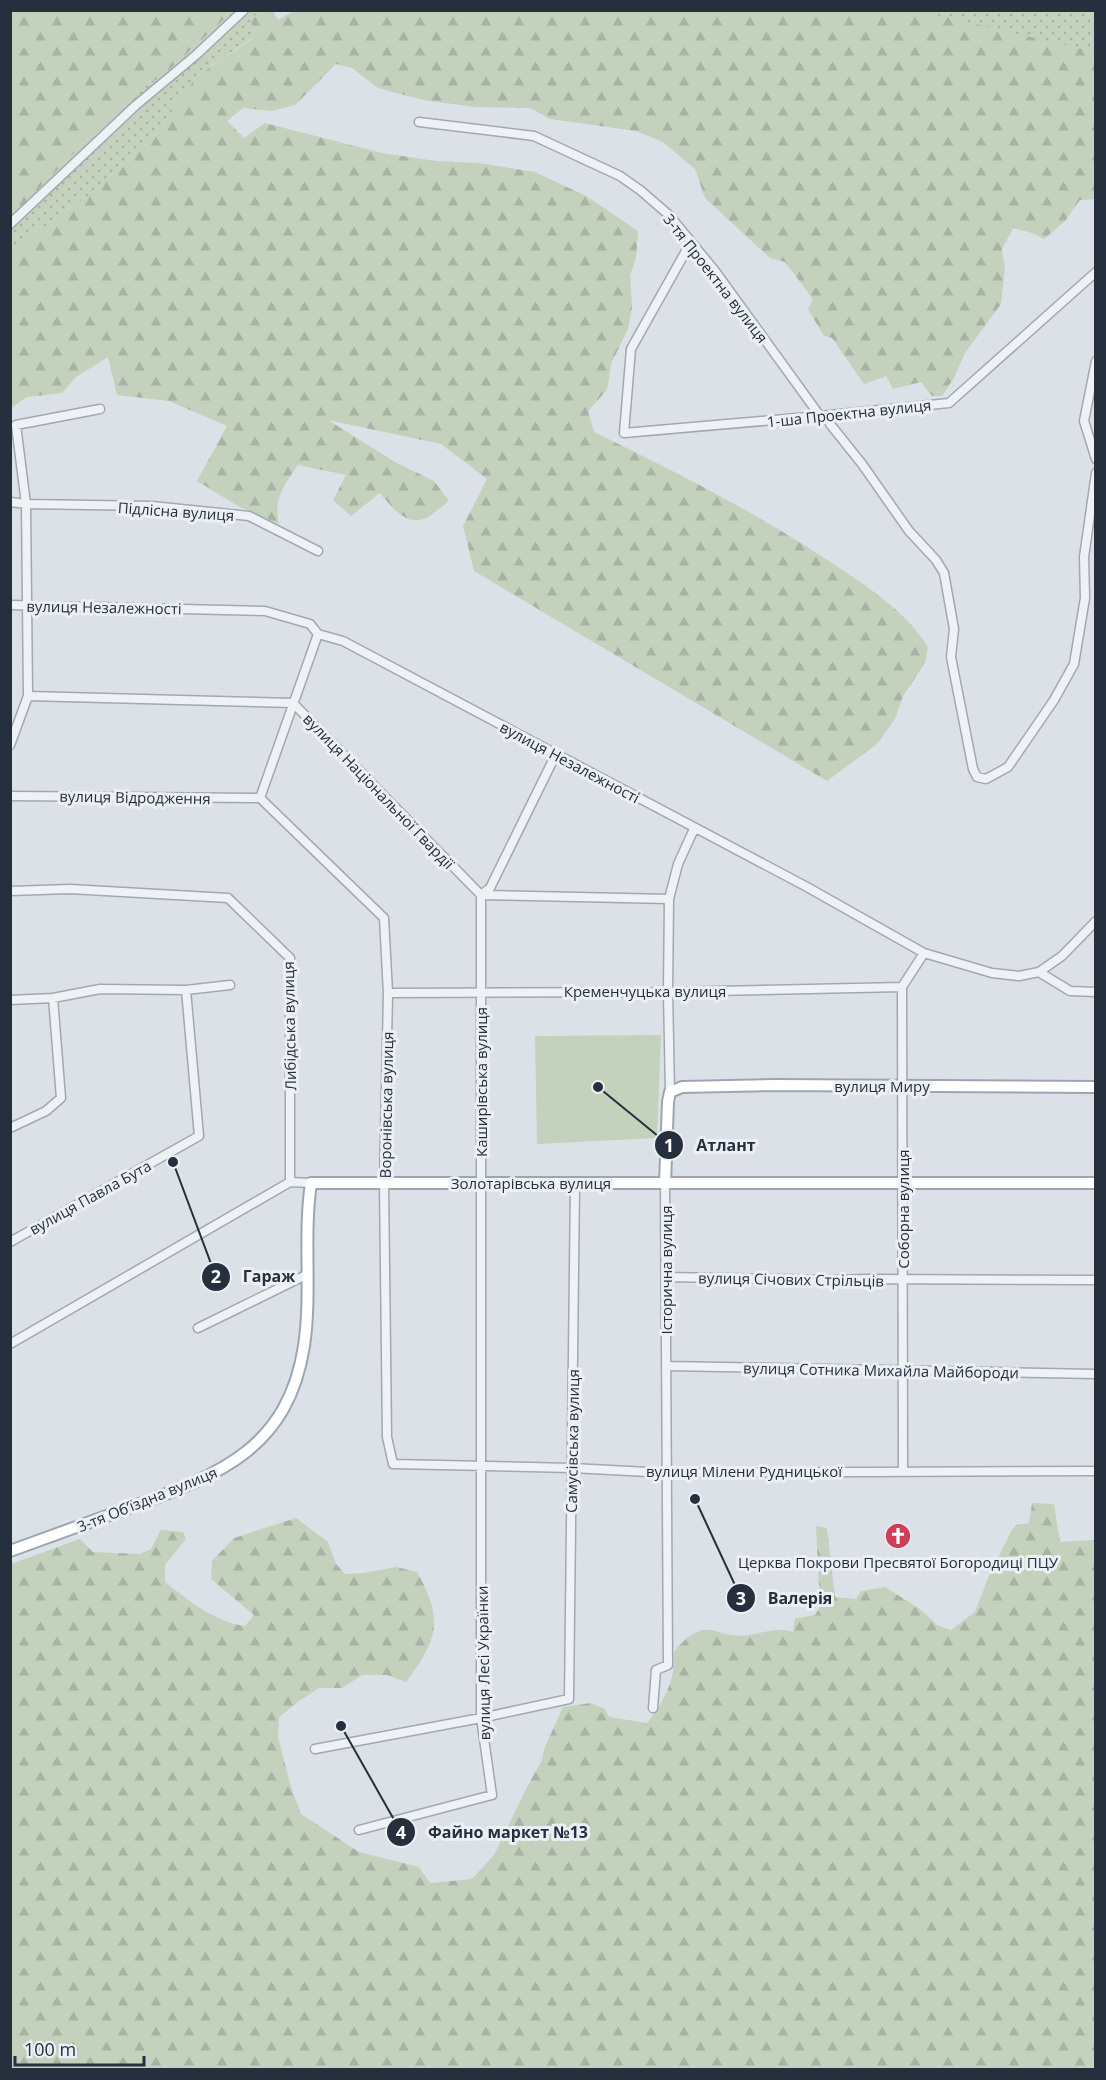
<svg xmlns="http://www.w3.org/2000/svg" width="1106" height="2080" font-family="'Open Sans',sans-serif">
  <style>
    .grass { fill: url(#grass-dots) }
    .forest { fill: url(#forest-firs) }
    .pitch { fill: #c3d1bd }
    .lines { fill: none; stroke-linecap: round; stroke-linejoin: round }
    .minor-casing { stroke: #a2a8b1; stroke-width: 11 }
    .major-casing { stroke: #9ca6b3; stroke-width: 14 }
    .minor { stroke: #eff2f5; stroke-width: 8 }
    .major { stroke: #fff; stroke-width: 10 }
    .labels { text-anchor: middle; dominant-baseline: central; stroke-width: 6; stroke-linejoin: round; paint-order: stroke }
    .street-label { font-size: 15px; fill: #262f3e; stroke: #ecf0f5 }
    .poi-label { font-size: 15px; fill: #262f3e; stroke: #ecf0f5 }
    .leader { fill: none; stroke: #262f3e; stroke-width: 2 }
    .callout-dot { fill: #262f3e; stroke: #ecf0f5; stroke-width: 2 }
    .mark-label { font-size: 18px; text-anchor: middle; font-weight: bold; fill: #fff }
    .callout-label { font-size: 16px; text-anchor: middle; font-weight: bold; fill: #262f3e; stroke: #ecf0f5; stroke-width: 6; stroke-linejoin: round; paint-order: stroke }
  </style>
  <defs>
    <pattern id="grass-dots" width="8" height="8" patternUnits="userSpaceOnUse" patternTransform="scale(1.5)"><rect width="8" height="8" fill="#c3d1bd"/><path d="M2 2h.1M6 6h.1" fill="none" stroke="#a7b4a4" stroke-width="1.8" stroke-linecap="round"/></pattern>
    <pattern id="forest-firs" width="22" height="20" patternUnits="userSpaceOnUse" patternTransform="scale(1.5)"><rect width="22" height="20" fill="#c3d1bd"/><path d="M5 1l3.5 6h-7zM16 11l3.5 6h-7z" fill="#a7b4a4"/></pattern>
  </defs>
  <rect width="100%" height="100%" fill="#dce1e7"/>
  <path class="grass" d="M 233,11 L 260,11 L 251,19 L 253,37 L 197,76 L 157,133 L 88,196 L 11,250 L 11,217 L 140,86 L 160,78 Z
    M 915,11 L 1095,11 L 1095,52 L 1079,49 Z"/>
  <path class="forest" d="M 11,10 L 233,10 L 233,11 L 160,78 L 140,86 L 11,217 Z
    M 296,10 L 915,10 L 1095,52 L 1095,199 L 1080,200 L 1065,221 L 1044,239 L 1032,233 L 1013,228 L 1002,249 L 1005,268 L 1001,304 L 965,353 L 954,378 L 942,396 L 932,396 L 921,382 L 893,389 L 886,376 L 864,384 L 832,338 L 824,336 L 808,309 L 813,299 L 785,262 L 770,258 L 705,198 L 695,169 L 663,142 L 636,131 L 550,119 L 530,108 L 475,107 L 423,100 L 378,88 L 352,68 L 336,64 L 295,105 L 272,111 L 243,108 L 227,121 L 244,138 L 265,123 L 382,153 L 436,161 L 479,163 L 535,172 L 586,196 L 638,231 L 636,258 L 630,275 L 632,307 L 628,329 L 611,364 L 607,390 L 588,411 L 594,432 C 674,471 755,512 829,561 C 866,586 904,609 928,647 L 925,663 L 903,696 L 895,719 L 877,744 L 827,781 L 474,571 L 463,526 L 487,479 L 441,444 L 328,420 L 395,462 L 434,481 L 449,501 C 441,507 434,514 426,518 C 407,528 390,505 380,493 L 351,516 L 333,500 L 346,475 L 298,465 C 284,485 273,499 279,524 L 238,506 L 197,481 L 227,426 L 169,401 L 117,395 L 108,357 L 76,377 L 62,393 L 27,397 L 11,408 L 11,250 L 88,196 L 157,133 L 197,76 L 253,38 L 251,19 L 260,11 L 273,11 L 278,20 Z
    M 1032,1503 L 1054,1504 L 1060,1542 L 1095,1540 L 1095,2069 L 11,2069 L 11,1564 L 80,1539 L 93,1552 L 140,1554 L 151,1549 L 161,1530 L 183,1532 L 186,1539 L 165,1565 L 165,1582 C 189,1601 215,1622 245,1626 L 254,1615 L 211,1579 L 212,1561 L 234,1538 L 296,1518 L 328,1542 L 336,1564 L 345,1574 L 363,1573 L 396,1567 L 417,1572 C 444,1620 438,1639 406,1682 L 387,1675 L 362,1675 L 342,1688 L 319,1688 L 299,1701 L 279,1717 L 278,1737 L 291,1787 L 301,1814 L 359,1852 L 419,1867 L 430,1883 L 472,1879 L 494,1855 L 526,1789 L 542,1760 L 544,1749 L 563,1707 L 591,1703 L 605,1709 L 609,1717 L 647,1723 C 664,1703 676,1678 674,1652 C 681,1643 688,1635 700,1631 C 715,1627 718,1634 732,1635 C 754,1639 771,1625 793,1632 L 795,1619 L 815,1615 L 820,1607 L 816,1526 L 827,1528 L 835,1597 L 856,1599 L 861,1591 L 885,1587 L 920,1609 L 937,1625 L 951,1630 L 975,1612 L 988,1578 L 1012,1530 L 1016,1525 L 1029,1523 Z"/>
  <path class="pitch" d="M 661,1035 L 657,1138 L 537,1144 L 535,1036 Z"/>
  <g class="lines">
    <g class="minor-casing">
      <path id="minor" d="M 419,122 L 534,136 L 620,176 L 640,190 L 669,215 L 715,271 L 820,416
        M 10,224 L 135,106 L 196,55 L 244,10
        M 691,242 L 631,349 L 624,433 L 820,416 L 949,403 L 1096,272
        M 1096,361 L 1084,421 L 1096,459
        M 828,416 L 830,424 L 862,464 L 909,531 L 936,560 L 944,573 L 954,629 L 951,657 L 973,769 L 977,777 L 986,779 L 1008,767 L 1054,700 L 1074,664 L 1085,598 L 1084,557 L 1096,473
        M 10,502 L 26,504 L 152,506 L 249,516 L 318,551
        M 10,605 L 265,611 L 310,624 L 318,634 L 343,641 L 807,887 L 924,953 L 992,973 L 1019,976 L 1039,972 L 1062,956 L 1096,921
        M 28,696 L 26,504 L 16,425 L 100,409
        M 10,745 L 28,696 L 293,703 L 481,895 L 669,899
        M 10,796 L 260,798
        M 260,798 L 384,918 L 388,993 L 384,1183 L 387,1437 L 393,1464 L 572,1468 L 667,1473 L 1096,1471
        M 260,798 L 318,634
        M 10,891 L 70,889 L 228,898 L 290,958 L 290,1182
        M 1039,972 L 1070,991 L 1096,992
        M 388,993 L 668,992 L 902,987
        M 10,1000 L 53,998 L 100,989 L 186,990 L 230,985
        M 670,1092 L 668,992 L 669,899 L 678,864 L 694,829
        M 10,1128 L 46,1111 L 61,1098 L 53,998
        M 10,1242 L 199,1136 L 186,990
        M 666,1277 L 833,1280 L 869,1279 L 1096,1280
        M 198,1328 L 306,1275
        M 10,1344 L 290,1182 L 311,1183
        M 666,1366 L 1096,1374
        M 903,1471 L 902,987 L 924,953
        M 653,1708 L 656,1670 L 668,1665 L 665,1184
        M 315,1749 L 481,1718 L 569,1699 L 575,1183
        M 359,1830 L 492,1795 L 481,1718 L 481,895 L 490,888 L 556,754"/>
    </g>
    <g class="major-casing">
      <path id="major" d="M 665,1184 L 668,1102 L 670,1092 L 682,1087 L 775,1085 L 1096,1087
        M 10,1551 C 52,1536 93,1521 134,1506 C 221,1474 288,1448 304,1346 C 312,1292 303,1237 311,1183 L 1096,1183"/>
    </g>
    <use href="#minor" class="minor"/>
    <use href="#major" class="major"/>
  </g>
  <defs>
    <g id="church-disc" transform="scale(1.35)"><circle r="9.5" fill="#d03d58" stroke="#ecf0f5"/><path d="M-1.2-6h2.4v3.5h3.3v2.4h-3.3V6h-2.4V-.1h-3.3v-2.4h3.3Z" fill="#fff"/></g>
  </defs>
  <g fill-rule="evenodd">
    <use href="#church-disc" x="898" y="1536"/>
  </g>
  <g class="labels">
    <g class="street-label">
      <text transform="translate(716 278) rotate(52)">3-тя Проектна вулиця</text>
      <text transform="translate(849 413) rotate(-6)">1-ша Проектна вулиця</text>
      <text transform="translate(176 511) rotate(4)">Підлісна вулиця</text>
      <text transform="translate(104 607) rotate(1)">вулиця Незалежності</text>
      <text transform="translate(570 762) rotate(28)">вулиця Незалежності</text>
      <text transform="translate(379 791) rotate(46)">вулиця Національної Гвардії</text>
      <text transform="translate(135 797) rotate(1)">вулиця Відродження</text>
      <text x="645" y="991">Кременчуцька вулиця</text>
      <text transform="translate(289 1026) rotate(-91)">Либідська вулиця</text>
      <text transform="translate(481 1082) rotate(-90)">Каширівська вулиця</text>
      <text x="882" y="1086">вулиця Миру</text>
      <text transform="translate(386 1105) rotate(-89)">Воронівська вулиця</text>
      <text x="531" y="1183">Золотарівська вулиця</text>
      <text transform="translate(90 1197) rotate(-29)">вулиця Павла Бута</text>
      <text transform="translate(903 1209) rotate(-90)">Соборна вулиця</text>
      <text transform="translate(666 1270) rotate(-90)">Історична вулиця</text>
      <text transform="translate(791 1279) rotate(1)">вулиця Січових Стрільців</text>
      <text transform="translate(881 1370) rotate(1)">вулиця Сотника Михайла Майбороди</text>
      <text transform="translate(572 1441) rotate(-89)">Самусівська вулиця</text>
      <text x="744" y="1471">вулиця Мілени Рудницької</text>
      <text transform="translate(147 1499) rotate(-22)">3-тя Обʼїздна вулиця</text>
      <text transform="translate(483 1663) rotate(-91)">вулиця Лесі Українки</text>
    </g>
    <g class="poi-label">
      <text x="898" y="1562">Церква Покрови Пресвятої Богородиці ПЦУ</text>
    </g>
  </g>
  <path class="leader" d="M598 1087L669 1145M173 1162L216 1277M695 1499L741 1598M341 1726L401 1832"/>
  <g class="callout-dot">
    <circle cx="598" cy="1087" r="6"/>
    <circle cx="173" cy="1162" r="6"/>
    <circle cx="695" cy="1499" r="6"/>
    <circle cx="341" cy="1726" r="6"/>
    <circle cx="669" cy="1145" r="15"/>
    <circle cx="216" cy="1277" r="15"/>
    <circle cx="741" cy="1598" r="15"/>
    <circle cx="401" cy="1832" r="15"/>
  </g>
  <g class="mark-label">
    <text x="669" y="1152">1</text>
    <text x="216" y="1283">2</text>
    <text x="741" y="1605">3</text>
    <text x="401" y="1839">4</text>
  </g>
  <g class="callout-label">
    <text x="726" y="1151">Атлант</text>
    <text x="269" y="1282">Гараж</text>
    <text x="800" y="1604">Валерія</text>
    <text x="508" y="1838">Файно маркет №13</text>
  </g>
  <rect width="1106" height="2080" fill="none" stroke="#262f3e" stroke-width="24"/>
  <path d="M15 2056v9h129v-9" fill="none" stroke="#262f3e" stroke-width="3"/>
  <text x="24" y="2056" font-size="18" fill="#262f3e" stroke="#ecf0f5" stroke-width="4.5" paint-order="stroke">100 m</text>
</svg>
